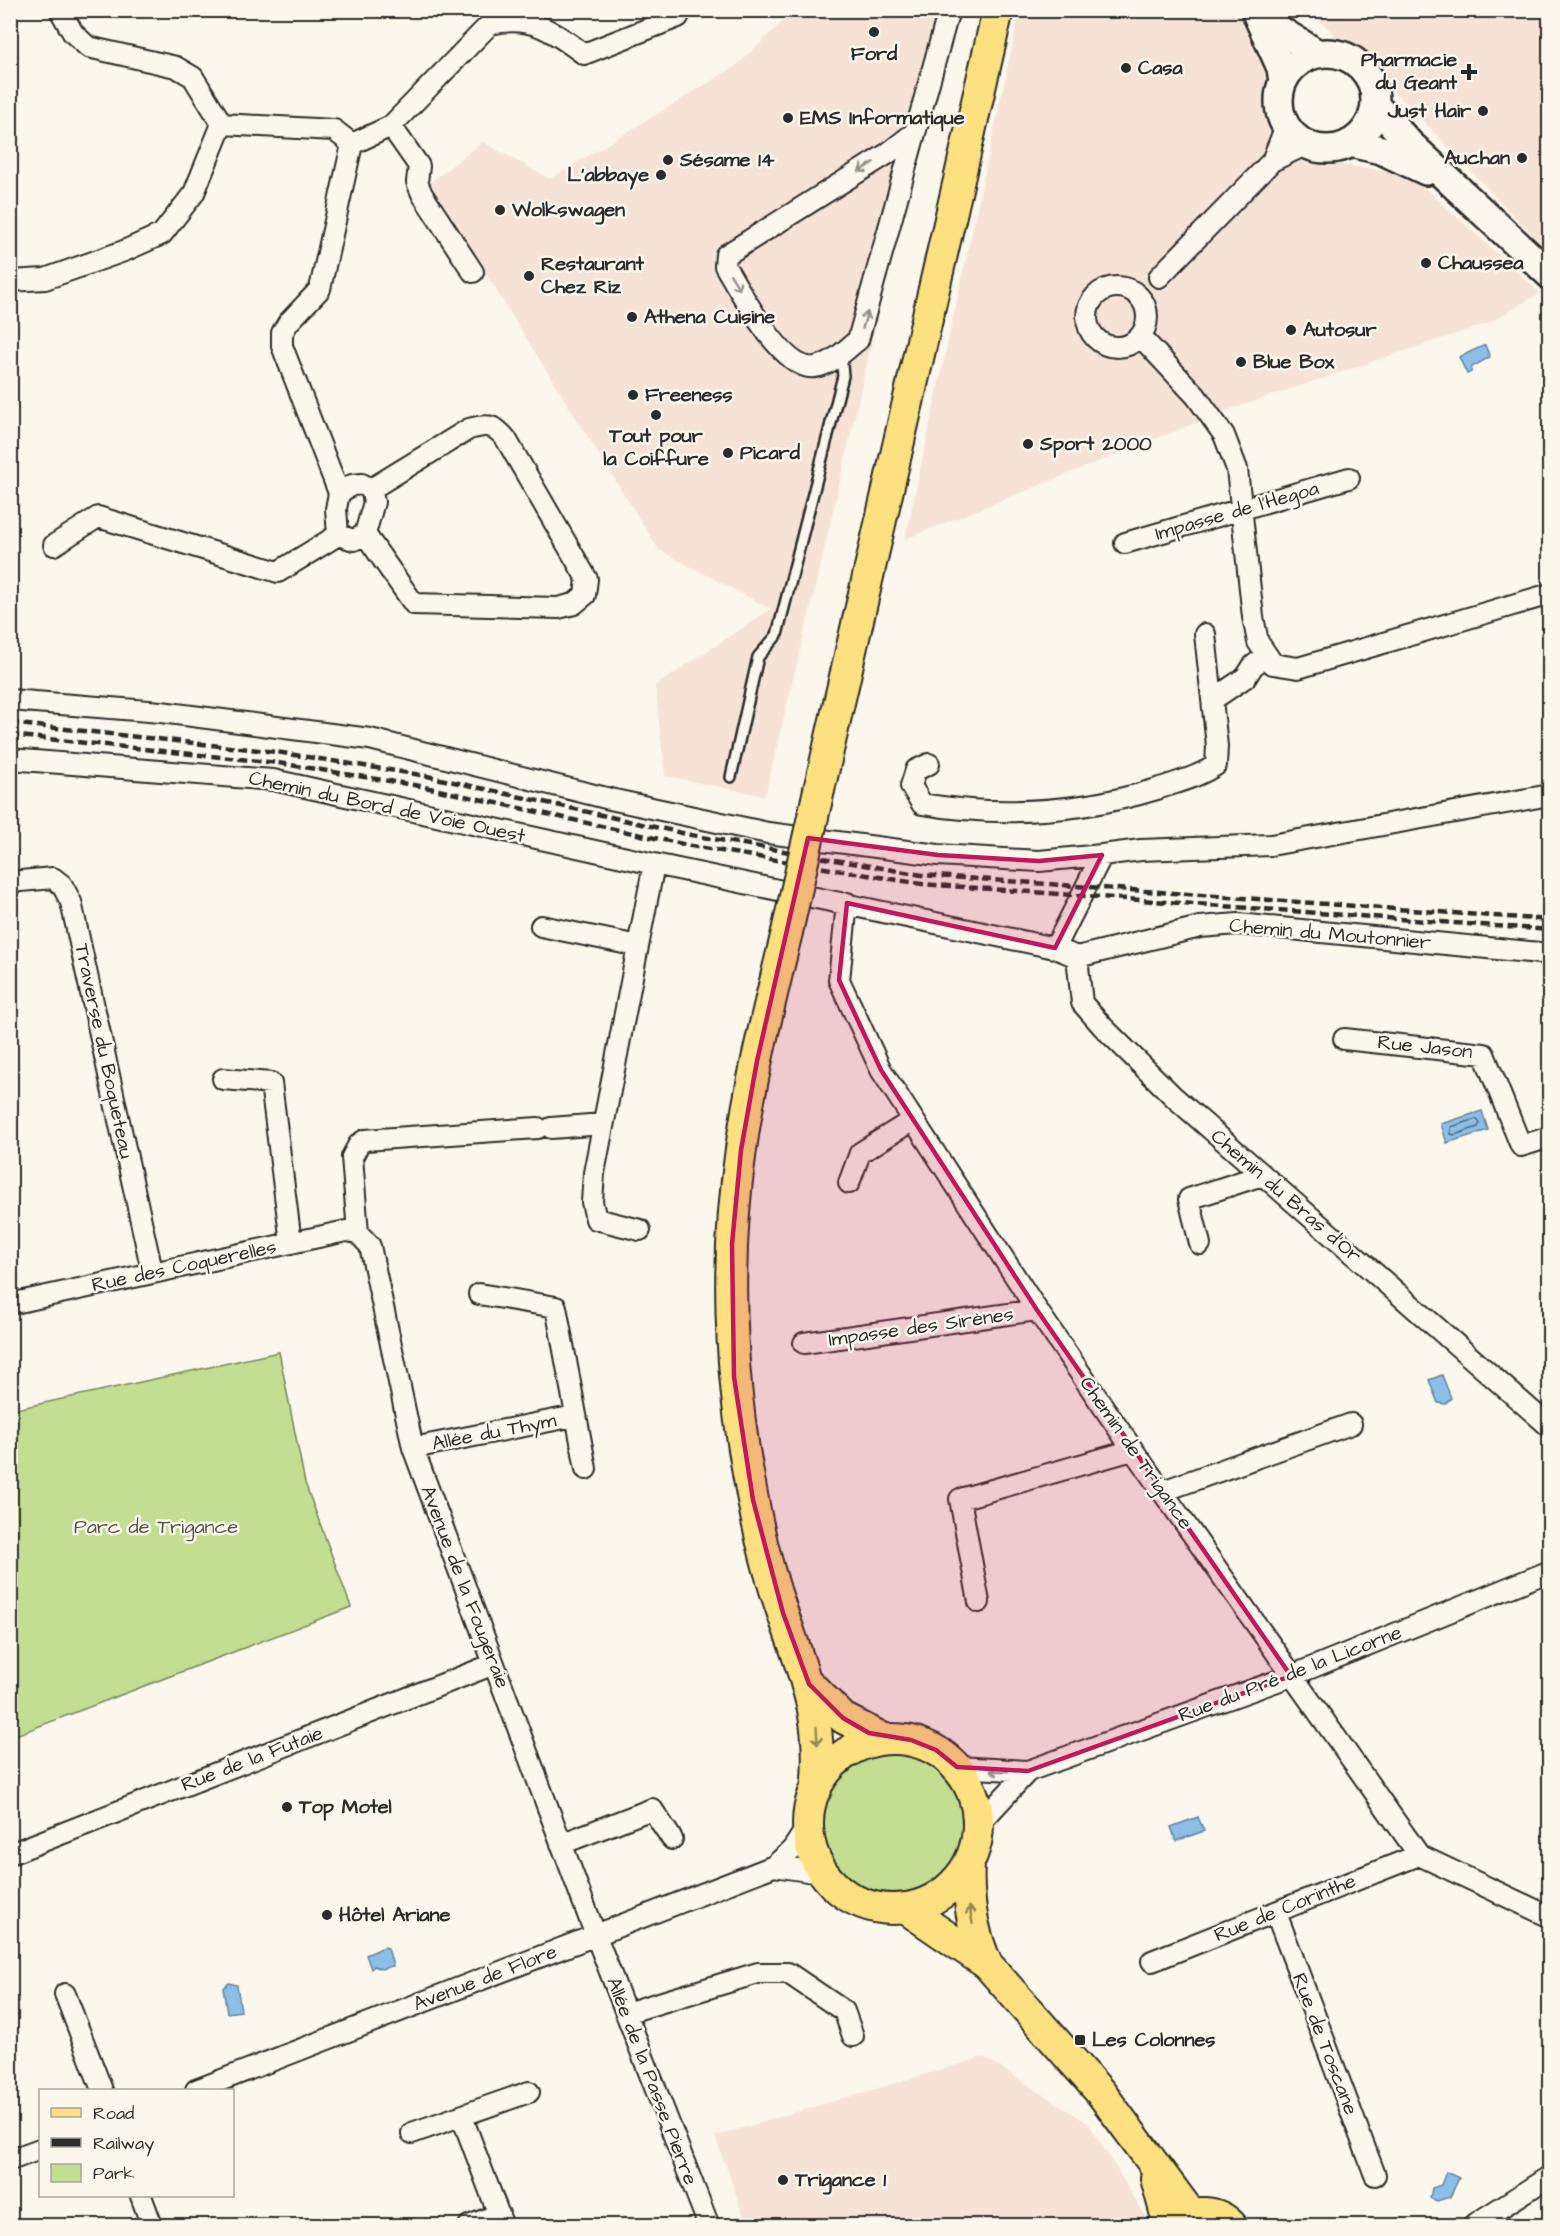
<svg xmlns="http://www.w3.org/2000/svg" width="1560" height="2236" font-family="'Architects Daughter',sans-serif">
  <style>
    .built { fill: #f6e3d5 }
    .green { fill: #c3dd93; stroke: #77845f; stroke-width: 1.5 }
    .water { fill: #8bbfe8; stroke: #65849c; stroke-width: 1.5 }
    .lines { fill: none; stroke-linecap: round; stroke-linejoin: round }
    .shore { stroke: #516677; stroke-width: 1.5 }
    .service-casing { stroke: #2b2b2b; stroke-width: 14 }
    .minor-casing { stroke: #2b2b2b; stroke-width: 24 }
    .secondary-casing { stroke: #2b2b2b; stroke-width: 32 }
    .primary-casing { stroke: #2b2b2b; stroke-width: 34 }
    .service { stroke: #fbf7ec; stroke-width: 9 }
    .minor { stroke: #fbf7ec; stroke-width: 20 }
    .secondary { stroke: #fbf7ec; stroke-width: 27 }
    .primary { stroke: #fde080; stroke-width: 30 }
    .rail { stroke: #2b2b2b; stroke-width: 4.5; stroke-dasharray: 9 4.5; stroke-linecap: butt }
    .primary-bridge-casing { stroke: #2b2b2b; stroke-width: 34; stroke-linecap: butt }
    .primary-bridge { stroke: #fde080; stroke-width: 30 }
    .oneway { stroke: #93918c }
    .oneway2 { stroke: #948656 }
    .marked { fill: #c2185b; fill-opacity: 0.2; stroke: #c2185b; stroke-width: 4.5; stroke-linejoin: round }
    .poi-dot { fill: #2b2b2b; stroke: #fbf7ec; stroke-width: 2 }
    .labels { text-anchor: middle; dominant-baseline: central; stroke-width: 5; stroke-linejoin: round; paint-order: stroke }
    .poi-label { font-size: 20px; font-weight: bold; fill: #2b2b2b; stroke: #fbf7ec; text-anchor: start }
    .street-label { font-size: 20px; fill: #2b2b2b; stroke: #fbf7ec }
    .park-label { font-size: 20px; fill: #515845; stroke: #fbf7ec }
  </style>
  <rect width="100%" height="100%" fill="#fbf7ec"/>
  <filter id="ink" filterUnits="userSpaceOnUse"><feTurbulence type="fractalNoise" baseFrequency=".0167" numOctaves="2"/><feDisplacementMap in="SourceGraphic" scale="12" xChannelSelector="R" yChannelSelector="G"/><feConvolveMatrix kernelMatrix="1 2 1 2 8 2 1 2 1" color-interpolation-filters="sRGB"/></filter>
  <g filter="url(#ink)">
    <path class="built" d="M 794,11 L 947,11 L 825,547 L 765,796 L 665,776 L 655,686 L 771,609 L 659,550 L 429,183 L 483,142 L 550,179 L 736,66 Z
      M 1020,11 L 1245,11 L 1269,70 L 1272,138 L 1299,160 L 1409,173 L 1540,293 L 1489,323 L 1228,410 L 905,539 Z
      M 1310,11 L 1549,11 L 1549,253 L 1410,107 Z
      M 984,2057 L 1089,2124 L 1151,2225 L 747,2225 L 715,2136 Z"/>
    <path class="green" d="M 279,1352 L 305,1483 L 351,1607 L 11,1737 L 11,1410 Z
      M820 1821a72 72 0 1 1 144 0a72 72 0 1 1-144 0Z"/>
    <path class="water" d="M 1485,345 L 1490,357 L 1472,367 L 1471,372 L 1467,374 L 1459,357 Z
      M 1482,1111 L 1488,1130 L 1447,1143 L 1441,1124 Z
      M 1442,1375 L 1451,1398 L 1445,1404 L 1438,1403 L 1429,1380 Z
      M 1198,1817 L 1204,1831 L 1176,1841 L 1171,1827 Z
      M 384,1947 L 388,1948 L 393,1966 L 381,1969 L 374,1966 L 371,1969 L 366,1955 Z
      M 229,1983 L 237,1985 L 241,2011 L 227,2013 L 223,1988 Z
      M 1446,2172 L 1459,2178 L 1450,2197 L 1437,2201 L 1430,2198 L 1432,2188 L 1441,2185 Z"/>
    <g class="lines">
      <path class="shore" d="M 1476,1119 L 1480,1123 L 1478,1127 L 1454,1135 L 1451,1134 L 1451,1127 Z"/>
      <g class="service-casing">
        <path id="service" d="M 731,777 L 758,657 L 777,635 L 843,376 L 841,354"/>
      </g>
      <g class="minor-casing">
        <path id="minor" d="M 60,10 L 73,33 L 88,47 L 176,67 L 193,77 L 222,124
          M 391,126 L 419,166 L 417,182 L 422,194 L 473,272
          M 1286,126 L 1272,161 L 1307,144
          M 914,133 L 887,154 L 726,255 L 725,266 C 739,290 784,373 815,367 C 833,364 845,350 858,340 L 949,10
          M 352,144 L 391,126 L 490,24 C 531,14 552,31 584,54 L 678,17 L 681,10
          M 1159,277 L 1272,161
          M 10,281 L 45,279 L 124,251 L 162,234 L 194,193 L 222,124 L 334,130 L 352,144
          M1087 317a30 30 0 1 1 60 0a30 30 0 1 1-60 0Z
          M 1141,337 L 1196,396 L 1224,435 L 1237,469 L 1253,617 L 1258,642 L 1273,664 L 1298,668 L 1550,594
          M 362,484 L 371,489 L 374,502 L 365,534 L 354,540 L 338,535 L 336,509 L 339,493 L 352,485 Z
          M 339,493 L 282,346 L 282,333 L 288,323 L 320,289 L 352,144
          M 365,534 L 414,604 L 558,608 L 574,604 L 585,595 L 587,579 L 506,439 C 494,424 487,424 469,429 L 371,489
          M 1125,543 L 1349,478
          M 54,545 L 98,517 L 278,572 L 338,535
          M 10,700 L 161,712 L 370,739 L 610,799 L 768,833 L 938,855 L 1039,861 L 1102,855
          M 1212,700 L 1246,677 L 1253,666 L 1266,656
          M 10,759 L 273,780 L 654,864 L 1055,948 L 1077,957 L 1082,1003 L 1103,1027 L 1174,1097 L 1550,1427
          M 929,764 L 916,770 L 911,786 L 922,804 C 1001,817 1082,812 1157,789 C 1178,782 1198,777 1216,765 L 1217,746 L 1205,634
          M 10,882 L 53,878 L 62,885 L 71,902 L 152,1271
          M 847,903 L 839,980 L 881,1070 L 1037,1310 L 1133,1450 L 1419,1855 L 1550,1917
          M 541,926 L 638,946
          M 1055,948 L 1102,855 L 1141,850 L 1271,845 L 1550,795
          M 1077,957 L 1200,927 L 1238,924 L 1550,954
          M 1344,1039 L 1484,1054 L 1521,1146 L 1550,1137
          M 223,1079 L 271,1083 L 291,1243
          M 551,1128 L 603,1124
          M 849,1183 L 860,1153 L 913,1120
          M 640,1230 L 596,1219 L 592,1202 L 594,1173 L 654,864
          M 358,1233 L 370,1246 L 413,1448 L 596,1936 L 709,2226
          M 358,1233 L 352,1157 L 359,1144 L 365,1140 L 538,1128
          M 1200,1244 L 1189,1199 L 1262,1175
          M 479,1294 L 556,1307 L 586,1469
          M 10,1304 L 346,1231 L 358,1233
          M 804,1343 L 1037,1310
          M 413,1448 L 575,1416
          M 1163,1491 L 1351,1424
          M 979,1602 L 960,1499 L 1133,1450
          M 957,1767 L 1028,1771 L 979,1824
          M 1028,1771 L 1291,1676 L 1550,1571
          M 561,1844 L 652,1809 L 672,1839
          M 10,1854 L 494,1664
          M 774,1866 L 821,1873 L 829,1878
          M 1276,1913 L 1375,2175
          M 1152,1961 L 1419,1855
          M 65,1994 L 102,2090
          M 626,2013 L 758,1973 L 788,1973 L 844,2011 L 853,2036
          M 196,2090 L 774,1866 L 792,1850 L 809,1824
          M 462,2117 L 503,2226
          M 412,2133 L 529,2092
          M 10,2160 L 40,2149
          M 141,2196 L 152,2226
          M 469,2226 L 499,2214
          M 1472,2226 L 1550,2176"/>
      </g>
      <g class="secondary-casing">
        <path id="secondary" d="M 1255,10 L 1278,29 L 1318,54
          M 1257,15 L 1281,68 L 1283,82
          M1279 101a48 48 0 1 1 96 0a48 48 0 1 1-96 0Z
          M 1375,105 L 1409,143 L 1550,275
          M 1350,143 L 1381,150 L 1426,171"/>
      </g>
      <g class="primary-casing">
        <path id="primary" d="M 819,790 L 998,10
          M 787,932 C 770,1003 751,1076 741,1149 C 724,1266 730,1385 753,1500 C 760,1539 770,1577 783,1614 C 805,1678 824,1720 816,1790
          M 809,1684 L 843,1718 L 884,1739
          M808 1824a85 85 0 1 1 170 0a85 85 0 1 1-170 0Z
          M 969,1864 C 967,1900 972,1931 987,1964
          M 905,1908 L 987,1964 L 1101,2093 L 1191,2214
          M 1156,2178 L 1169,2226
          M 1176,2224 C 1191,2208 1218,2210 1232,2226"/>
      </g>
      <use href="#service" class="service"/>
      <use href="#minor" class="minor"/>
      <use href="#secondary" class="secondary"/>
      <use href="#primary" class="primary"/>
      <path class="rail" d="M 10,723 L 276,752 L 427,776 L 691,835 L 922,875 L 1550,920
        M 10,735 L 278,763 L 420,786 L 691,846 L 922,884 L 1550,930"/>
      <g class="primary-bridge-casing">
        <path id="primary-bridge" d="M 787,932 L 819,790"/>
      </g>
      <use href="#primary-bridge" class="primary-bridge"/>
    </g>
    <defs><path id="oneway-shaft" d="M-6 0H5M1.5-3L5.5 0L1.5 3" fill="none" stroke-width="1.6" stroke-linecap="round" stroke-linejoin="round" transform="scale(1.5)"/></defs>
    <g class="oneway">
      <use href="#oneway-shaft" transform="translate(866 167) rotate(148)"/>
      <use href="#oneway-shaft" transform="translate(735 282) rotate(58)"/>
      <use href="#oneway-shaft" transform="translate(865 320) rotate(-73)"/>
      <use href="#oneway-shaft" transform="translate(999 1771) rotate(-178)"/>
    </g>
    <g class="oneway2">
      <use href="#oneway-shaft" transform="translate(817 1736) rotate(87)"/>
      <use href="#oneway-shaft" transform="translate(971 1915) rotate(-100)"/>
    </g>
  </g>
  <path class="marked" d="M 808,838 L 938,855 L 1039,861 L 1102,855 L 1055,948 L 847,903 L 839,980 L 881,1070 L 1037,1310 L 1291,1676 L 1028,1771 L 957,1767 L 936,1750 L 911,1740 L 869,1733 L 843,1718 L 809,1684 L 783,1613 L 753,1500 L 734,1377 L 732,1244 L 741,1150 L 757,1061 Z"/>
  <g class="poi-dot">
    <circle cx="874" cy="32" r="6"/>
    <circle cx="1126" cy="68" r="6"/>
    <path d="M1466 63h6v6h6v6h-6v6h-6v-6h-6v-6h6z"/>
    <circle cx="1483" cy="111" r="6"/>
    <circle cx="788" cy="118" r="6"/>
    <circle cx="1522" cy="158" r="6"/>
    <circle cx="668" cy="160" r="6"/>
    <circle cx="661" cy="175" r="6"/>
    <circle cx="500" cy="210" r="6"/>
    <circle cx="1426" cy="263" r="6"/>
    <circle cx="529" cy="276" r="6"/>
    <circle cx="632" cy="317" r="6"/>
    <circle cx="1291" cy="330" r="6"/>
    <circle cx="1241" cy="362" r="6"/>
    <circle cx="633" cy="395" r="6"/>
    <circle cx="656" cy="415" r="6"/>
    <circle cx="1028" cy="444" r="6"/>
    <circle cx="728" cy="453" r="6"/>
    <circle cx="287" cy="1807" r="6"/>
    <circle cx="327" cy="1915" r="6"/>
    <rect x="1074" y="2034" width="12" height="12" rx="3"/>
    <circle cx="783" cy="2180" r="6"/>
  </g>
  <g class="labels">
    <g class="poi-label">
      <text x="874" y="54" text-anchor="middle">Ford</text>
      <text x="1457" y="60" text-anchor="end">Pharmacie<tspan x="1457" dy="23">du Geant</tspan></text>
      <text x="1138" y="68">Casa</text>
      <text x="1471" y="111" text-anchor="end">Just Hair</text>
      <text x="800" y="118">EMS Informatique</text>
      <text x="1510" y="158" text-anchor="end">Auchan</text>
      <text x="680" y="160">Sésame 14</text>
      <text x="649" y="175" text-anchor="end">L'abbaye</text>
      <text x="512" y="210">Wolkswagen</text>
      <text x="1438" y="263">Chaussea</text>
      <text x="541" y="264">Restaurant<tspan x="541" dy="23">Chez Riz</tspan></text>
      <text x="644" y="317">Athena Cuisine</text>
      <text x="1303" y="330">Autosur</text>
      <text x="1253" y="362">Blue Box</text>
      <text x="645" y="395">Freeness</text>
      <text x="656" y="436" text-anchor="middle">Tout pour<tspan x="656" dy="23">la Coiffure</tspan></text>
      <text x="1040" y="444">Sport 2000</text>
      <text x="740" y="453">Picard</text>
      <text x="299" y="1807">Top Motel</text>
      <text x="339" y="1915">Hôtel Ariane</text>
      <text x="1092" y="2040">Les Colonnes</text>
      <text x="795" y="2180">Trigance 1</text>
    </g>
    <g class="street-label">
      <text transform="translate(1237 511) rotate(-16)">Impasse de l'Hegoa</text>
      <text transform="translate(387 807) rotate(12)">Chemin du Bord de Voie Ouest</text>
      <text transform="translate(1330 934) rotate(5)">Chemin du Moutonnier</text>
      <text transform="translate(1425 1047) rotate(6)">Rue Jason</text>
      <text transform="translate(104 1051) rotate(78)">Traverse du Boqueteau</text>
      <text transform="translate(1286 1196) rotate(41)">Chemin du Bras d'Or</text>
      <text transform="translate(184 1266) rotate(-12)">Rue des Coquerelles</text>
      <text transform="translate(921 1327) rotate(-8)">Impasse des Sirènes</text>
      <text transform="translate(494 1432) rotate(-11)">Allée du Thym</text>
      <text transform="translate(1136 1453) rotate(55)">Chemin de Trigance</text>
      <text transform="translate(465 1587) rotate(69)">Avenue de la Fougeraie</text>
      <text transform="translate(1290 1674) rotate(-21)">Rue du Pré de la Licorne</text>
      <text transform="translate(252 1759) rotate(-21)">Rue de la Futaie</text>
      <text transform="translate(1285 1908) rotate(-22)">Rue de Corinthe</text>
      <text transform="translate(485 1978) rotate(-21)">Avenue de Flore</text>
      <text transform="translate(1325 2044) rotate(69)">Rue de Toscane</text>
      <text transform="translate(652 2081) rotate(69)">Allée de la Passe Pierre</text>
    </g>
    <g class="park-label">
      <text x="156" y="1527">Parc de Trigance</text>
    </g>
  </g>
  <rect width="1560" height="2236" fill="none" stroke="#fbf7ec" stroke-width="36"/>
  <rect x="18" y="18" width="1524" height="2200" fill="none" stroke="#2b2b2b" stroke-width="2" filter="url(#ink)"/>
  <rect x="39" y="2089" width="195" height="108" fill="#fbf7ec" stroke="#a8a59f" stroke-width="1.5"/>
  <rect x="51" y="2108" width="30" height="9" fill="#fde080" stroke="#a8a59f" stroke-width="1.5"/>
  <text x="93" y="2119" font-size="18" fill="#2b2b2b">Road</text>
  <rect x="51" y="2138" width="30" height="9" fill="#2b2b2b" stroke="#a8a59f" stroke-width="1.5"/>
  <text x="93" y="2149" font-size="18" fill="#2b2b2b">Railway</text>
  <rect x="51" y="2164" width="30" height="18" fill="#c3dd93" stroke="#a8a59f" stroke-width="1.5"/>
  <text x="93" y="2179" font-size="18" fill="#2b2b2b">Park</text>
</svg>
